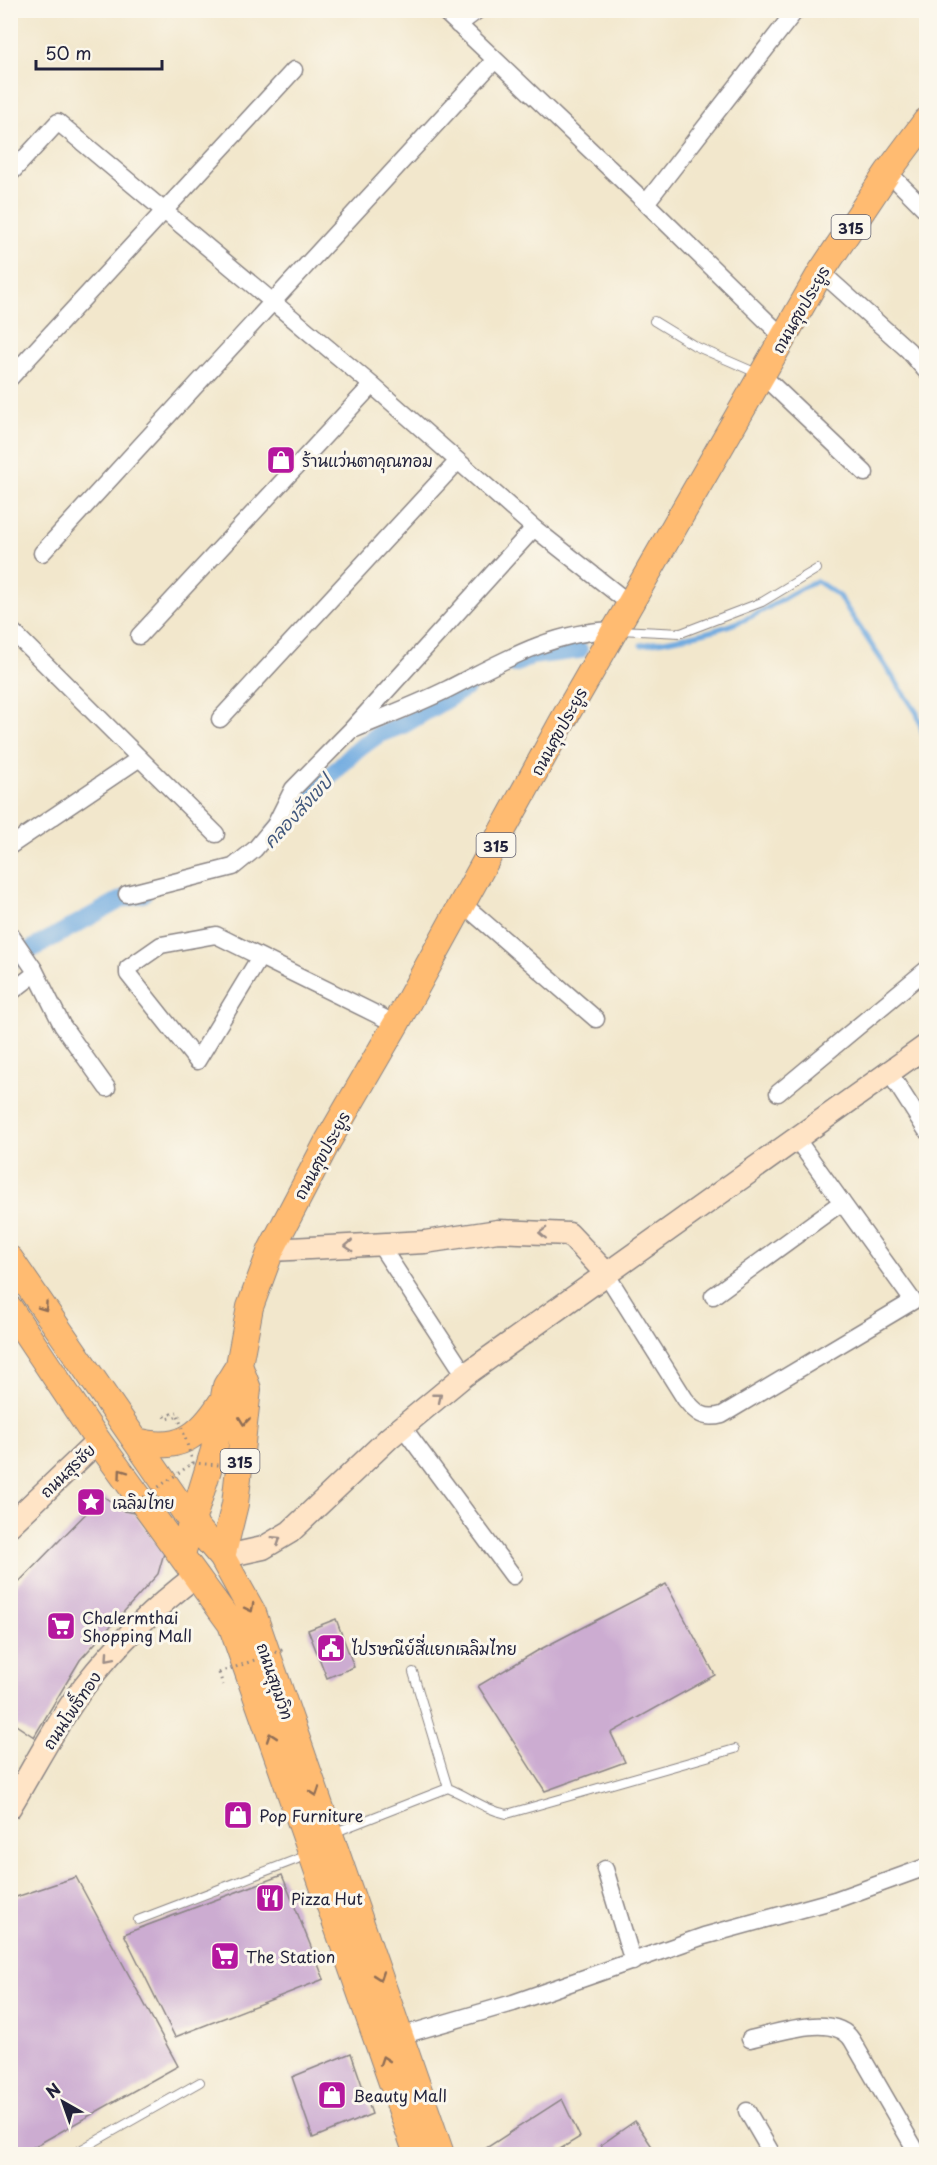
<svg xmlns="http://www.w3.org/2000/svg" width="937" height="2165" font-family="'Playpen Sans','Playpen Sans Thai',sans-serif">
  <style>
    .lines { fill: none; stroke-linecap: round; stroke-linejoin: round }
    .stream { stroke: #6faae0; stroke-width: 5 }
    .canal { stroke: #6faae0; stroke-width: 18 }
    .building { fill: #ccacd1 }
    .lane-casing { stroke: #8a8484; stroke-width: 10 }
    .street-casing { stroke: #8a8484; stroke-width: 19 }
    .secondary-casing { stroke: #8a8484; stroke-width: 25 }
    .primary-casing { stroke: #8a8484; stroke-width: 28 }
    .path { stroke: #8a8484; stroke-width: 3; stroke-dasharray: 1.5 4.5; stroke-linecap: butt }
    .lane { stroke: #fff; stroke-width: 8 }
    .street { stroke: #fff; stroke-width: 16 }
    .secondary { stroke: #ffe4c6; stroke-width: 22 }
    .primary { stroke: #ffbb71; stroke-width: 26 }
    .path-bridge { stroke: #8a8484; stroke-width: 3; stroke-dasharray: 1.5 4.5; stroke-linecap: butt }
    .oneway { stroke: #9c8d87 }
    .oneway2 { stroke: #906e56 }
    .labels { text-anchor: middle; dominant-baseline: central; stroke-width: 6; stroke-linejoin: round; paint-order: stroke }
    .shield { fill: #fbf7ec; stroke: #636270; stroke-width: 1.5 }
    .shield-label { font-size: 15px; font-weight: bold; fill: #22223b }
    .street-label { font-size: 16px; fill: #22223b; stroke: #fbf7ec }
    .poi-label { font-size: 16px; fill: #22223b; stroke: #fbf7ec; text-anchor: start }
    .water-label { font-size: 18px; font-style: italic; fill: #41587d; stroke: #fbf7ec }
  </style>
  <rect width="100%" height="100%" fill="#fbf7ec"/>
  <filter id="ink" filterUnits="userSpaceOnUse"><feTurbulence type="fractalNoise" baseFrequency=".0167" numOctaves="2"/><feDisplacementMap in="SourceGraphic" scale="12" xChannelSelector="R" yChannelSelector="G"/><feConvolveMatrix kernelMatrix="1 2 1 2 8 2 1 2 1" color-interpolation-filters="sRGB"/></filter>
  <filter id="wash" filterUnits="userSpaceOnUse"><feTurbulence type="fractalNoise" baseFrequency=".008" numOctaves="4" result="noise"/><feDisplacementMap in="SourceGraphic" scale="24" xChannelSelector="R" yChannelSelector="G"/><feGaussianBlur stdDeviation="1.35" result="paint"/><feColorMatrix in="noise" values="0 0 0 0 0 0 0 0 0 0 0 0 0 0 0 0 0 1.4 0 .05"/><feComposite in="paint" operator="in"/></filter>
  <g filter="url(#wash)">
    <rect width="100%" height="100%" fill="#f2e7cc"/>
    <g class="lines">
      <path class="stream" d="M 641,645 C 678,638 718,633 752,616 C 775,605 794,590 817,581 L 838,595 L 917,713 L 926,744"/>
      <path class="canal" d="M 514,664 L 531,656 L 579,650
        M 274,833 L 354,752 L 379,734 L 405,724 L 467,687
        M 10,961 L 122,899 L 143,894"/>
    </g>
    <g id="blocks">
      <path class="building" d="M 103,1496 L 124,1511 L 134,1513 L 164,1553 L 158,1574 L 80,1660 L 34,1737 L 10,1721 L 10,1591 Z
        M 666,1584 L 715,1675 L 611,1733 L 625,1762 L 545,1791 L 478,1686 L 537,1651 Z
        M 336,1619 L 354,1667 L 327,1678 L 308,1630 Z
        M 282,1875 L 324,1979 L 175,2037 L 124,1934 Z
        M 76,1877 L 178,2066 L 21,2154 L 10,2154 L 10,1899 Z
        M 351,2053 L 372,2114 L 313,2138 L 292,2077 Z
        M 562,2099 L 580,2137 L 560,2149 L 562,2154 L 477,2154 Z
        M 635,2121 L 657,2154 L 607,2154 L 601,2145 Z"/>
    </g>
  </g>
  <g filter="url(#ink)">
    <use href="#blocks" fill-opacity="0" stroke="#8a8484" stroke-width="1.5"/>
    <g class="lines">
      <g class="lane-casing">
        <path id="lane" d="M 654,321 L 695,346 L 759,374
          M 619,630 L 681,633 L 762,602 L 817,569
          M 413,1672 L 448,1788
          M 333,1833 L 448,1788 C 470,1797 483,1809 507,1814 L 735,1749
          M 138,1920 L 308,1855
          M 73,2154 L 200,2082"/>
      </g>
      <g class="street-casing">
        <path id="street" d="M 443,10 L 646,203 L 784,338
          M 458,25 L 478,10
          M 888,172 L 926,210
          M 10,174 L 58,122 L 372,385 L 534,528 L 630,604
          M 646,203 L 796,10
          M 821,272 L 908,350 L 926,371
          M 762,375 L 865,473
          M 10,378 L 294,70
          M 42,553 L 494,61
          M 10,629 L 216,834
          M 139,636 L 372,385
          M 220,719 L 458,461
          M 355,729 C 386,716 418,704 448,689 C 503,661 553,631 615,630
          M 10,846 L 140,758
          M 127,894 L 233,867 L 255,849 L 275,825 L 293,789 L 351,730 L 534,528
          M 463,904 L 596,1019
          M 10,934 L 34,969 L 62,1025 L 107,1088
          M 260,957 L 197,1061 L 128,974 L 128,968 L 161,945 L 216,935 L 396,1024
          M 10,993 L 36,973
          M 889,1072 L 926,1130
          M 778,1093 L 926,970
          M 380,1245 L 465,1375
          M 605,1272 L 685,1399 C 696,1413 704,1420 722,1415 L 913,1301 L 795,1137
          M 713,1296 L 842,1202
          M 402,1426 L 513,1576
          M 605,1869 L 633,1962
          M 400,2036 L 513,2003 L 704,1936 L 835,1900 L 926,1867
          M 750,2039 C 777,2033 834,2012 852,2040 L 918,2154
          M 747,2111 L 772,2154"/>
      </g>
      <g class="secondary-casing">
        <path id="secondary" d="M 271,1250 L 425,1242 L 498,1231 L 569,1234 L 605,1272
          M 10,1525 L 98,1441
          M 222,1557 L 263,1548 L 290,1532 L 389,1438 L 465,1375 L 926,1046
          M 10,1807 C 34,1767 57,1722 85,1685 C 117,1644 156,1606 197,1575"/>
      </g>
      <g class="primary-casing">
        <path id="primary" d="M 10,1259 L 191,1521 L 222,1557 L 253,1613 L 441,2154
          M 10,1309 L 98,1441 L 231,1624 L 417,2154
          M 137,1441 C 178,1452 199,1437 221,1403
          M 182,1554 L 214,1450 L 226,1386 L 239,1365 L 250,1307 L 271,1250 L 328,1141 L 396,1024 L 566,715 L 821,272 L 888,172 L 926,121
          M 222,1557 L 235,1504 L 248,1389 L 239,1365"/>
      </g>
      <path class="path" d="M 165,1416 L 166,1419 L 181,1416
        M 165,1416 L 177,1412
        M 219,1673 L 223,1685"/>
      <use href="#lane" class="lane"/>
      <use href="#street" class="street"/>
      <use href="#secondary" class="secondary"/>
      <use href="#primary" class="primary"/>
      <path class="path-bridge" d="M 193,1463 L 256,1468
        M 124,1511 L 193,1463 L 177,1412
        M 219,1673 L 285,1649"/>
    </g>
    <defs><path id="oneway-chevron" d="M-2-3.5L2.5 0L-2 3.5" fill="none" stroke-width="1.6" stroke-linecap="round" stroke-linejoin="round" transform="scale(1.5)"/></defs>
    <g class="oneway">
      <use href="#oneway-chevron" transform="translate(543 1233) rotate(-178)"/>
      <use href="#oneway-chevron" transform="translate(349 1246) rotate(177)"/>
      <use href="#oneway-chevron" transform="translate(438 1397) rotate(-39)"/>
      <use href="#oneway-chevron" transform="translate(277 1540) rotate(-32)"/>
      <use href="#oneway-chevron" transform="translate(109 1657) rotate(131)"/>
    </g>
    <g class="oneway2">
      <use href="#oneway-chevron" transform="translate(44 1307) rotate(55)"/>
      <use href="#oneway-chevron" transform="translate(244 1421) rotate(97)"/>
      <use href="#oneway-chevron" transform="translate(122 1473) rotate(-126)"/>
      <use href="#oneway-chevron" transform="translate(250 1608) rotate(63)"/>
      <use href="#oneway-chevron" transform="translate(271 1737) rotate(-109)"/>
      <use href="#oneway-chevron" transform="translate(315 1792) rotate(71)"/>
      <use href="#oneway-chevron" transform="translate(379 1976) rotate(71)"/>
      <use href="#oneway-chevron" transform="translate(384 2060) rotate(-109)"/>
    </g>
  </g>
  <defs>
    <g id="shop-square" transform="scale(1.5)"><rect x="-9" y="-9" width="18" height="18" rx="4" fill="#b5179e" stroke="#fbf7ec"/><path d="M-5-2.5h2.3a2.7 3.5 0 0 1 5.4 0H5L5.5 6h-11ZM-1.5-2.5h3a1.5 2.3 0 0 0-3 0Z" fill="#fff"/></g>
    <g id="sight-square" transform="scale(1.5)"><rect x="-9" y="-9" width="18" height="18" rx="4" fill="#b5179e" stroke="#fbf7ec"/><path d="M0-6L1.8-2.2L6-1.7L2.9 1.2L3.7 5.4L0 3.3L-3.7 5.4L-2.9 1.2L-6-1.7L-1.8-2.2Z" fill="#fff"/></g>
    <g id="supermarket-square" transform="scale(1.5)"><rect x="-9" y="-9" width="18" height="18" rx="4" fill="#b5179e" stroke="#fbf7ec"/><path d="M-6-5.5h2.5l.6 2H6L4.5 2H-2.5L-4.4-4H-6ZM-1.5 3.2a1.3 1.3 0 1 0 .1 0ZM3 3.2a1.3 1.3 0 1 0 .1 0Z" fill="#fff"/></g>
    <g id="civic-square" transform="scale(1.5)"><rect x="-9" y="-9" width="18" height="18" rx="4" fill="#b5179e" stroke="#fbf7ec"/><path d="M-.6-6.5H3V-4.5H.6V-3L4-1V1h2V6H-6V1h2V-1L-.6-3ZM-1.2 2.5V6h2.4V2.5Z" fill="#fff"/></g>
    <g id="restaurant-square" transform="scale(1.5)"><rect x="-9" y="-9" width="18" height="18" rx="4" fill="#b5179e" stroke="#fbf7ec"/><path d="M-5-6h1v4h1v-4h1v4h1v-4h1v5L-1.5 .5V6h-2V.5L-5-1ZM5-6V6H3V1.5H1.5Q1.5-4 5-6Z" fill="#fff"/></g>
  </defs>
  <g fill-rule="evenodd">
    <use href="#shop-square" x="281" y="460"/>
    <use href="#sight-square" x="91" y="1502"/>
    <use href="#supermarket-square" x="61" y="1626"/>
    <use href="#civic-square" x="331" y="1648"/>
    <use href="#shop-square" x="238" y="1815"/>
    <use href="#restaurant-square" x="270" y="1898"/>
    <use href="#supermarket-square" x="225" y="1956"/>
    <use href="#shop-square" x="332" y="2095"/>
  </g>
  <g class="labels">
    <g class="shield">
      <rect x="831.5" y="215" width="39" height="24" rx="4.5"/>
      <rect x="476.5" y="833" width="39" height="24" rx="4.5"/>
      <rect x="220.5" y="1449" width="39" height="24" rx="4.5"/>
    </g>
    <g class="shield-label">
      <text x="851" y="227">315</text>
      <text x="496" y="845">315</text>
      <text x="240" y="1461">315</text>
    </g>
    <g class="street-label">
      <text transform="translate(800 309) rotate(-60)">ถนนศุขประยูร</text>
      <text transform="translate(558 731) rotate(-61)">ถนนศุขประยูร</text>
      <text transform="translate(321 1155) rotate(-61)">ถนนศุขประยูร</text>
      <text transform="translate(67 1470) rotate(-44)">ถนนสุรชัย</text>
      <text transform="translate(276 1681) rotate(71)">ถนนสุขุมวิท</text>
      <text transform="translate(71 1710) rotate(-56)">ถนนโพธิ์ทอง</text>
    </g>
    <g class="poi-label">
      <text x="302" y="460">ร้านแว่นตาคุณทอม</text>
      <text x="112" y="1502">เฉลิมไทย</text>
      <text x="82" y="1617">Chalermthai<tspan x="82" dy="18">Shopping Mall</tspan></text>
      <text x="352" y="1648">ไปรษณีย์สี่แยกเฉลิมไทย</text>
      <text x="259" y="1815">Pop Furniture</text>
      <text x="291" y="1898">Pizza Hut</text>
      <text x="246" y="1956">The Station</text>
      <text x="353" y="2095">Beauty Mall</text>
    </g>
    <g class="water-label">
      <text transform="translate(297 811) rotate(-47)">คลองสังเขป</text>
    </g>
  </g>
  <rect width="937" height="2165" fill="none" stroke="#fbf7ec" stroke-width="36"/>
  <g transform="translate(63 2102) rotate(320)" stroke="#fbf7ec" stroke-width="4.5" paint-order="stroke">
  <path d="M0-4.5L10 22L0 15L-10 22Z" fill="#22223b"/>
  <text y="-9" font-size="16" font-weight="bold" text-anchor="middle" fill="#22223b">N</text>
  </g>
  <path d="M36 60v9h126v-9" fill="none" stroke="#22223b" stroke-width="3"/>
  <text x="45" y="60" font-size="18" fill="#22223b" stroke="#fbf7ec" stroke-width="4.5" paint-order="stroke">50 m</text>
</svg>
